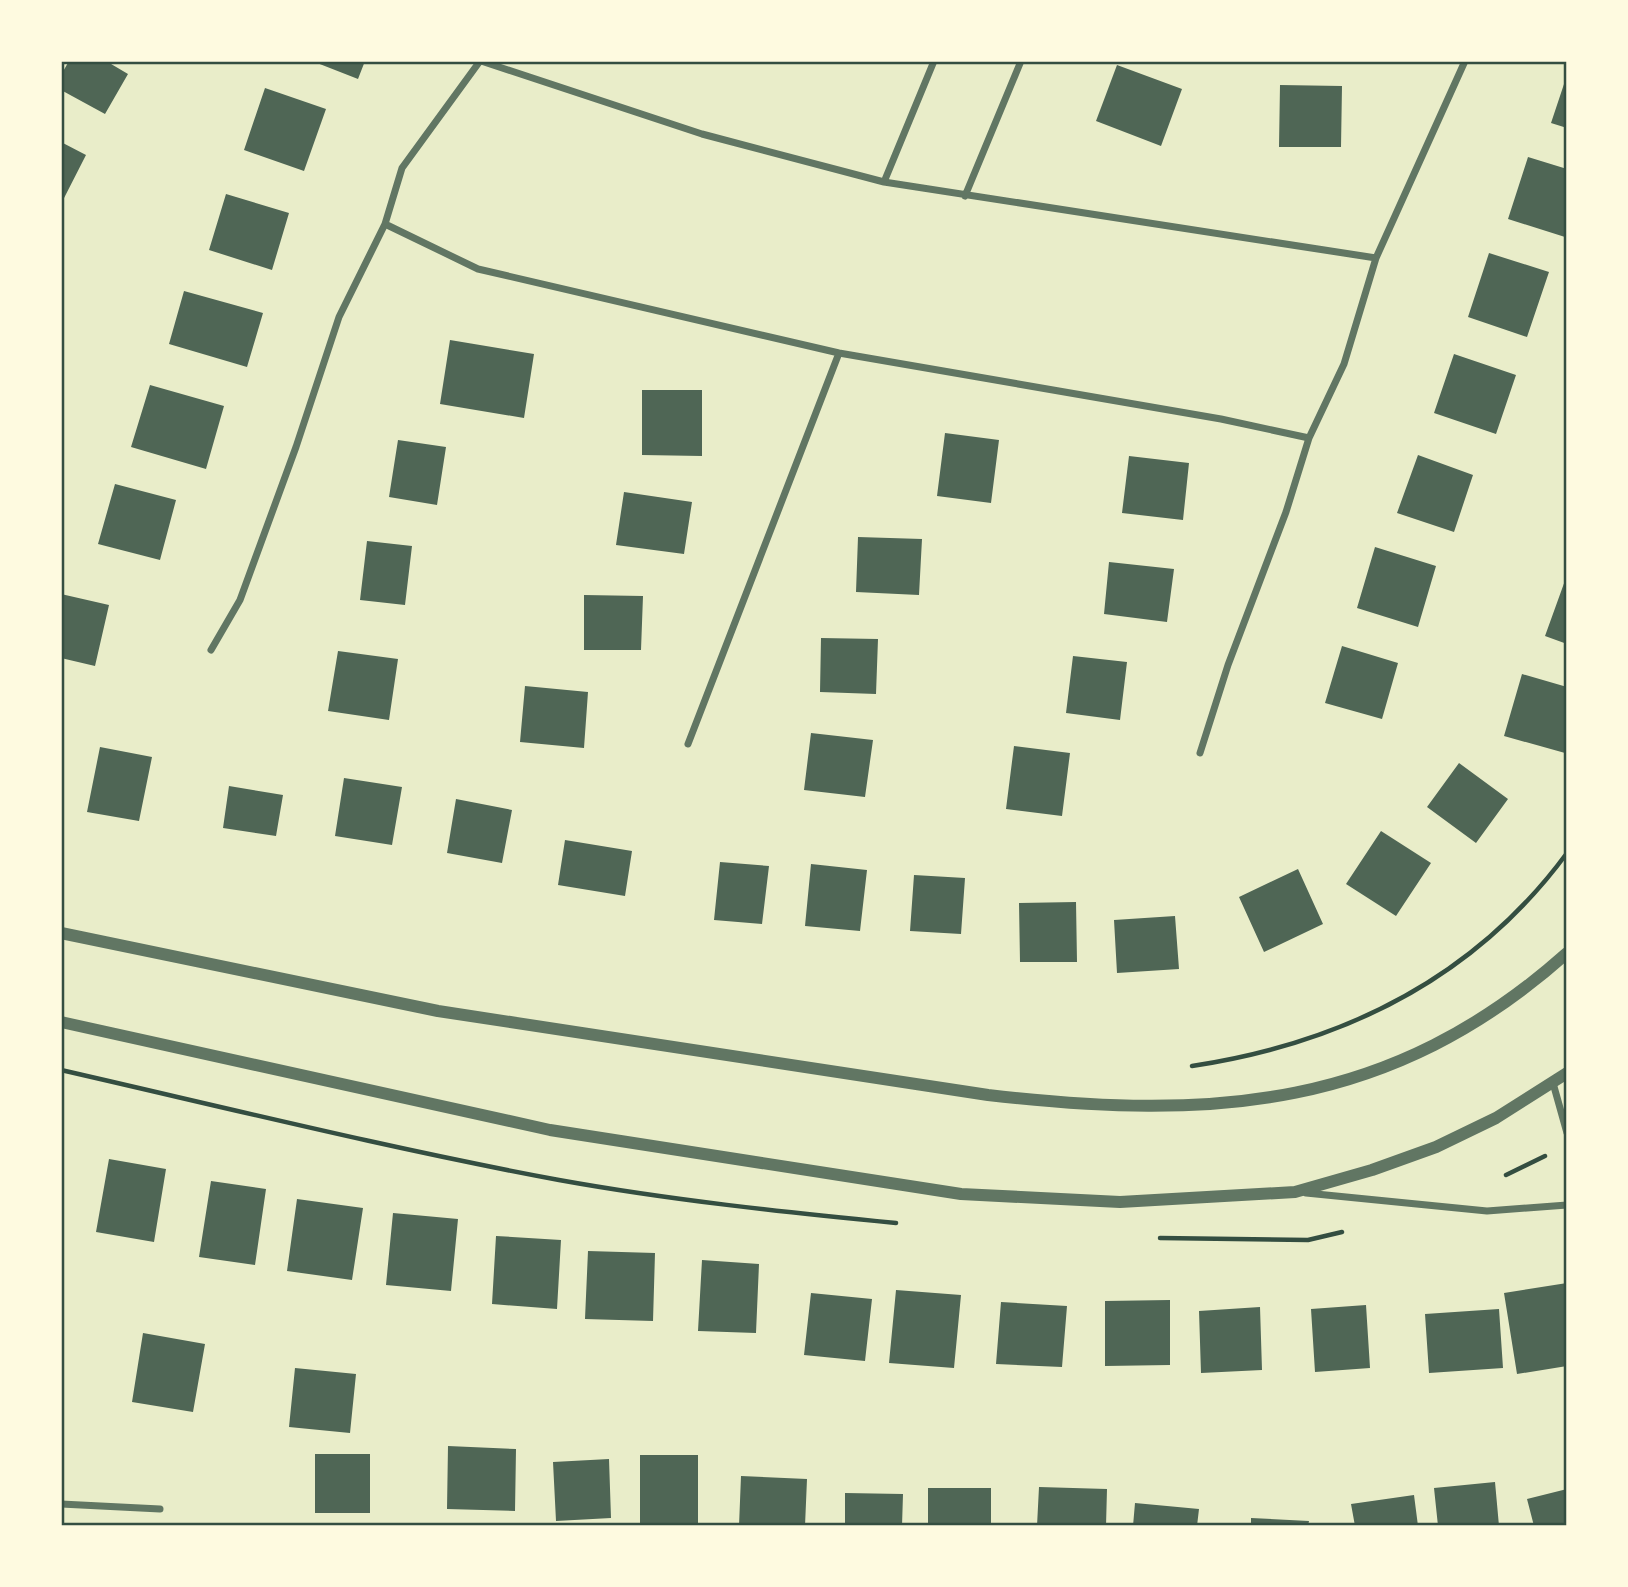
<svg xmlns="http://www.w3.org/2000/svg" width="1628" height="1587" font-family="Jost,sans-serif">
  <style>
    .building { fill: #4f6655 }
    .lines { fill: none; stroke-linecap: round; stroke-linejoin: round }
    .path { stroke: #344e41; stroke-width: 4.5 }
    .minor { stroke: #617663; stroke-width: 7 }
    .tertiary { stroke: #617663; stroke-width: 12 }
    .neatline { fill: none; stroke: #344e41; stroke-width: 2.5 }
  </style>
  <rect width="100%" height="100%" fill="#e9edc9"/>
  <path class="building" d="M 69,61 L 106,61 L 128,74 L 105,114 L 61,90 L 61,75 Z
    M 312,61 L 365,61 L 358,79 Z
    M 1117,65 L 1182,89 L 1161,146 L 1096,121 Z
    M 1567,75 L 1567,128 L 1551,123 Z
    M 1280,85 L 1342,86 L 1341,147 L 1279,147 Z
    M 265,88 L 326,109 L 304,171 L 244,150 Z
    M 61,142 L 86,155 L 61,204 Z
    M 1528,157 L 1567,169 L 1565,237 L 1508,219 Z
    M 226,194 L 289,213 L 272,270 L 209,250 Z
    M 1489,253 L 1549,272 L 1527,337 L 1468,317 Z
    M 184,291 L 263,313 L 247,367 L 169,344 Z
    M 450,340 L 534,354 L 524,418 L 440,404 Z
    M 1454,354 L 1516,375 L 1496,434 L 1434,413 Z
    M 150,385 L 224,406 L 206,469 L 131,447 Z
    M 642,390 L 702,390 L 702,456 L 642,455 Z
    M 945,433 L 999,440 L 991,503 L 937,496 Z
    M 398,440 L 446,447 L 437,505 L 389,497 Z
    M 1418,455 L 1473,475 L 1454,532 L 1397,513 Z
    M 1129,456 L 1189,463 L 1183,520 L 1122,513 Z
    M 115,484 L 176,500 L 160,560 L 98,544 Z
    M 624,492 L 692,502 L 684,554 L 616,545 Z
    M 858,537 L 922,539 L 919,595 L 856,592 Z
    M 367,541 L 412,546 L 405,605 L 360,600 Z
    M 1375,547 L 1436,566 L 1418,627 L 1357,608 Z
    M 1109,562 L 1174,569 L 1167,622 L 1104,614 Z
    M 1567,575 L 1567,644 L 1545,636 Z
    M 61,594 L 109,605 L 95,666 L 61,658 Z
    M 584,595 L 643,596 L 641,650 L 584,650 Z
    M 821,638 L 878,639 L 876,694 L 820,692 Z
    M 1342,646 L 1398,663 L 1382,719 L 1325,703 Z
    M 338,651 L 398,659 L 389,720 L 328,711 Z
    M 1073,656 L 1127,662 L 1120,720 L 1066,713 Z
    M 1522,674 L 1567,687 L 1565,753 L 1504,736 Z
    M 525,686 L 588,692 L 584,748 L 520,742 Z
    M 811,733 L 873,740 L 865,797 L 804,790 Z
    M 1014,746 L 1070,753 L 1062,816 L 1006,809 Z
    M 100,747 L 152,757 L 139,821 L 87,812 Z
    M 1459,763 L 1508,799 L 1476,843 L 1427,807 Z
    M 344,778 L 402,787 L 392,845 L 335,836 Z
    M 229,786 L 283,795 L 276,836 L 223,828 Z
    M 456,799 L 512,810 L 502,863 L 447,853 Z
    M 1381,831 L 1431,863 L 1396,916 L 1346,884 Z
    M 565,840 L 632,851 L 625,896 L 558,885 Z
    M 720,862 L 769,866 L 762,924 L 714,920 Z
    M 811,864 L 867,870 L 860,931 L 805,926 Z
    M 1298,869 L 1323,924 L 1264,952 L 1239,897 Z
    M 914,875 L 965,878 L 961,934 L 910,931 Z
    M 1076,902 L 1077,962 L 1020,962 L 1019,903 Z
    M 1175,916 L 1179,969 L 1117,973 L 1114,920 Z
    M 109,1159 L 166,1169 L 154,1242 L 96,1232 Z
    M 211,1181 L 266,1189 L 255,1265 L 199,1257 Z
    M 297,1199 L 363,1208 L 352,1280 L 287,1271 Z
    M 393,1213 L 458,1219 L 451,1291 L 386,1285 Z
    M 496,1236 L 561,1240 L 557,1309 L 492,1304 Z
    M 588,1251 L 655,1253 L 653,1321 L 585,1319 Z
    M 702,1260 L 759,1264 L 756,1333 L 698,1331 Z
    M 1567,1283 L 1567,1366 L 1517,1374 L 1504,1293 Z
    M 896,1290 L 961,1295 L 954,1368 L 889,1363 Z
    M 811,1293 L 872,1299 L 865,1361 L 804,1355 Z
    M 1170,1300 L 1170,1365 L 1105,1366 L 1105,1301 Z
    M 1001,1302 L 1067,1306 L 1062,1367 L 996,1364 Z
    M 1366,1305 L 1370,1368 L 1315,1372 L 1311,1309 Z
    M 1260,1307 L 1262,1370 L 1201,1373 L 1199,1311 Z
    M 1499,1309 L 1503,1368 L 1429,1373 L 1425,1314 Z
    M 143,1333 L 205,1344 L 193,1412 L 132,1402 Z
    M 295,1368 L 356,1374 L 350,1433 L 289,1427 Z
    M 448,1446 L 516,1449 L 515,1511 L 447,1509 Z
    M 315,1454 L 370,1454 L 370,1513 L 315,1513 Z
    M 640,1455 L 698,1455 L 698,1526 L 640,1526 Z
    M 609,1459 L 611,1518 L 556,1521 L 553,1462 Z
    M 741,1476 L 807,1479 L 805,1526 L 739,1526 Z
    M 1495,1482 L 1499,1526 L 1438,1526 L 1434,1488 Z
    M 1039,1487 L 1107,1489 L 1106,1526 L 1037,1526 Z
    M 928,1488 L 991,1488 L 991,1526 L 928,1526 Z
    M 1567,1489 L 1567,1526 L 1534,1526 L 1527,1499 Z
    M 845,1493 L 903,1494 L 902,1526 L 845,1526 Z
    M 1414,1495 L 1418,1526 L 1355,1526 L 1351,1504 Z
    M 1135,1503 L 1199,1509 L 1197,1526 L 1133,1526 Z
    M 1251,1518 L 1309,1521 L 1308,1526 L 1251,1526 Z"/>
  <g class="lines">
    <path class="path" d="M 1192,1066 C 1343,1043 1475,978 1567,853
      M 61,1070 C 227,1108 392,1149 559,1180 C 670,1200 783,1212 896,1223
      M 1506,1175 L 1545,1156
      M 1160,1238 L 1308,1240 L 1342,1232"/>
    <path class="minor" d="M 481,61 L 702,134 L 884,182 L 1376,258
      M 884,182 L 934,61
      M 965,196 L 1021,61
      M 385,224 L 478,269 L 839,353 L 1221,419 L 1309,438
      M 211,650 L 240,600 L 296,447 L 339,317 L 385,224 L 402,168 L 480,61
      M 688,744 L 839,353
      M 1200,753 L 1228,665 L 1286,512 L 1309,438 L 1344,364 L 1376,258 L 1465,61
      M 1553,1083 L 1567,1133
      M 1306,1193 L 1487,1211 L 1567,1205
      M 61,1504 L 160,1509"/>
    <path class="tertiary" d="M 61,933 L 438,1011 L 988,1095 C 1212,1121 1391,1110 1567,953
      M 61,1022 L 550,1130 L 961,1194 L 1120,1202 L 1295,1192 L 1372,1170 L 1436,1147 L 1496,1118 L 1567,1073"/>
  </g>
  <rect width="1628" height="1587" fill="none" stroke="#fefae0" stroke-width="126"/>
  <rect x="63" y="63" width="1502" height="1461" class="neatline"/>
</svg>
